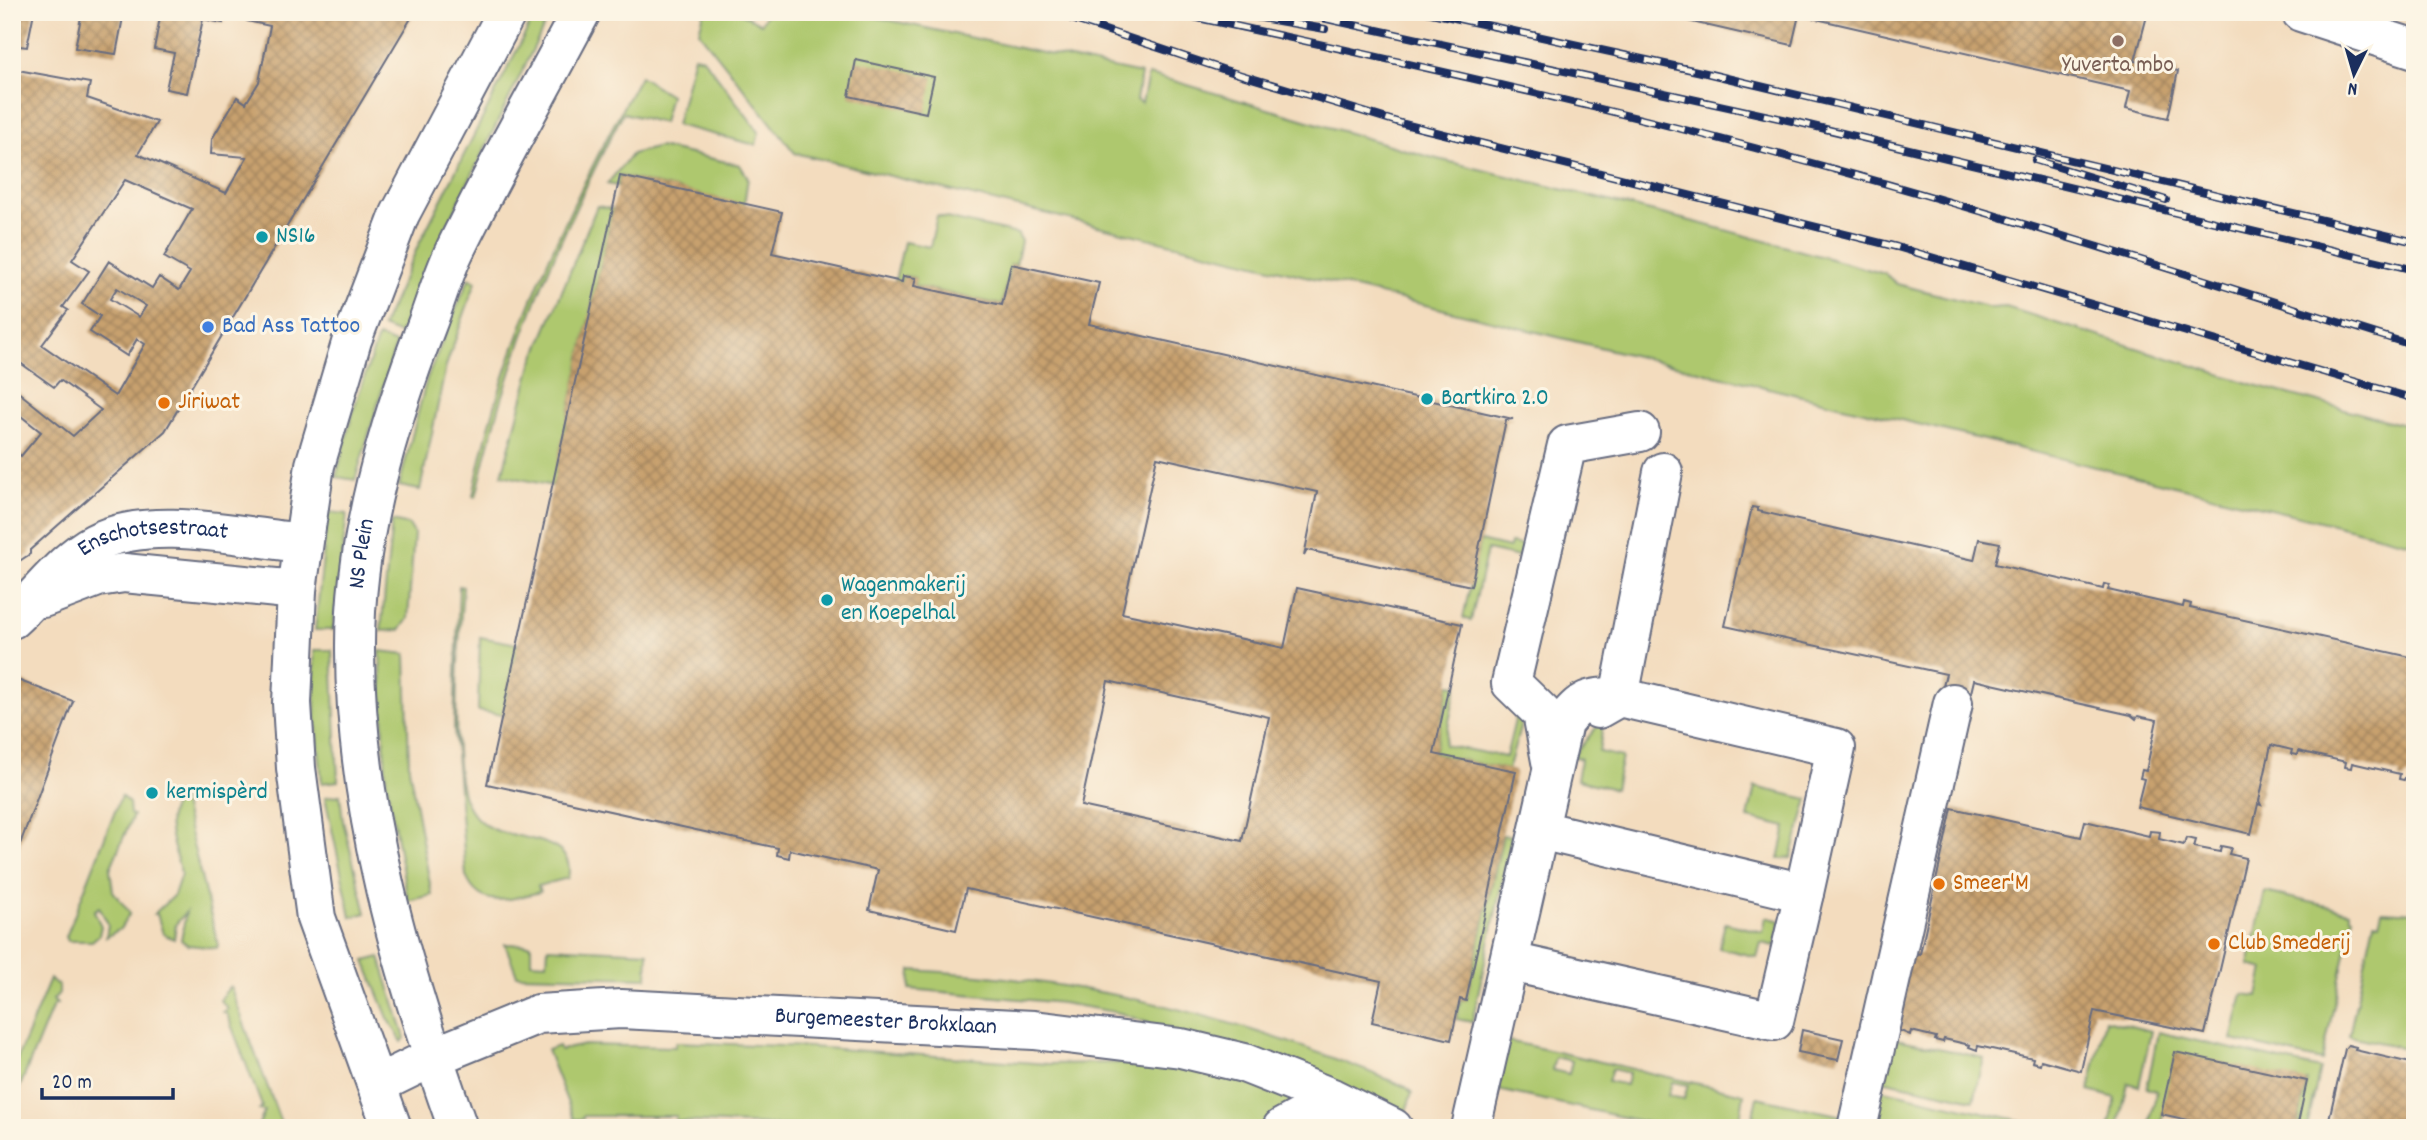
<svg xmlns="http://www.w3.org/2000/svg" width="2427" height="1140" font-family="Dekko,sans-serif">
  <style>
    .grass { fill: #aec86e; stroke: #647c66; stroke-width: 2; fill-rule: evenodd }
    .building { fill: url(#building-cross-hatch); fill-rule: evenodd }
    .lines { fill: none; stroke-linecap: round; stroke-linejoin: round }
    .minor-casing { stroke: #676c80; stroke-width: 42 }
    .minor { stroke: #fff; stroke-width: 38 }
    .rail-casing { stroke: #1b2f5e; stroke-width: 8 }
    .rail { stroke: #fcf5e5; stroke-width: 5; stroke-dasharray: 16; stroke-linecap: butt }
    .education-dot { fill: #8d6e63; stroke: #fcf5e5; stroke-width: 2.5 }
    .culture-dot { fill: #0f9aa8; stroke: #fcf5e5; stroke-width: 2.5 }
    .shop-dot { fill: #3f7fe0; stroke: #fcf5e5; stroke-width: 2.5 }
    .food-dot { fill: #e8710a; stroke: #fcf5e5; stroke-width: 2.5 }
    .labels { text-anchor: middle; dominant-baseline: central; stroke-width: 6; stroke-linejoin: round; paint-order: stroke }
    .education-label { font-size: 24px; fill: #785e54; stroke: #fcf5e5 }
    .culture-label { font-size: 24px; fill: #0d838f; stroke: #fcf5e5; text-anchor: start }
    .shop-label { font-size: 24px; fill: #366cbe; stroke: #fcf5e5; text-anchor: start }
    .food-label { font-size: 24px; fill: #c56008; stroke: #fcf5e5; text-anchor: start }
    .street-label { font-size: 24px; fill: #1b2f5e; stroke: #fcf5e5 }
  </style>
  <defs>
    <pattern id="building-cross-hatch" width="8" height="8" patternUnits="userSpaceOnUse" patternTransform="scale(1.75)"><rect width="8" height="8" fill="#c8a16e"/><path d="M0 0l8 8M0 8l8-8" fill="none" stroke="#a2845e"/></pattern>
  </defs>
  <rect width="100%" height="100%" fill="#fcf5e5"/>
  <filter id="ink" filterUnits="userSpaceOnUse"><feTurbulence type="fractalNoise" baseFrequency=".0143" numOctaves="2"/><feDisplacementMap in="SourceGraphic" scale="14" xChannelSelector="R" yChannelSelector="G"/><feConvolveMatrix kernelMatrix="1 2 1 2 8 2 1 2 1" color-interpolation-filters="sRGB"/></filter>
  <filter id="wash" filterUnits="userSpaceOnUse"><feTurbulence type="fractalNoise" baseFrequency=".00686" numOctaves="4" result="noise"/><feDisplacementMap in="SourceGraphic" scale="28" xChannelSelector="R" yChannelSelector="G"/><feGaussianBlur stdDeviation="1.57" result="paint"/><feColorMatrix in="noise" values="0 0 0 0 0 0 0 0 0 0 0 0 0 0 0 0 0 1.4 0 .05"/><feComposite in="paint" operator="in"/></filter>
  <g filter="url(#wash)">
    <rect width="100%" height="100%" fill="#f3dcbe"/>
    <path class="grass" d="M 536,12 L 551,12 L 451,218 L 400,334 L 382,327 L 418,246 Z
      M 704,12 L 739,12 L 761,24 L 767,12 L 851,12 L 1141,74 L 1136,100 L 1142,103 L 1148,75 L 1174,81 L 1426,156 L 1707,225 L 1885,274 L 1897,284 L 1991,308 L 2006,307 L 2255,385 L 2415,428 L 2415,544 L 795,153 L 699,32 Z
      M 694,56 L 703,58 L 759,132 L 756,145 L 676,125 Z
      M 640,76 L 670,95 L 663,123 L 623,113 C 557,239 507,357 476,497 L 473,496 C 502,346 567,209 640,76 Z
      M 659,147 L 740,165 L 748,178 L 744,205 L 620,176 L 618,186 L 607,184 L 632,154 Z
      M 597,206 L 613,209 L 553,486 L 502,475 L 532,364 Z
      M 937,216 L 1018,234 L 1021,241 L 1016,265 L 1011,264 L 1002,305 L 914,286 L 915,278 L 904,276 L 902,282 L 895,281 L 904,242 L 930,247 Z
      M 469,278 L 476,281 L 446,366 L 420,490 L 399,486 L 427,378 Z
      M 378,337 L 396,344 L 355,480 L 336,477 L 354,408 Z
      M 328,512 L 347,514 L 333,630 L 315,630 Z
      M 392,521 L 409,525 L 414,533 L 408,619 L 400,630 L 381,631 Z
      M 1480,541 L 1509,548 L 1510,543 L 1522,545 L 1519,557 L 1487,550 L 1471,621 L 1463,618 Z
      M 459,586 L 463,587 C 460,631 447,773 468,806 C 475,819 487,828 501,832 C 524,839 577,840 568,878 L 538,886 L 540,892 C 510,899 480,911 466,876 L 454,728 Z
      M 480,637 L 518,644 L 503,715 L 478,711 Z
      M 314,650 L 332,650 L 338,781 L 322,783 L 315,708 Z
      M 380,651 L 406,654 L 409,768 L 432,895 L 408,901 L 386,780 Z
      M 1449,684 L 1457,685 L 1444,745 L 1506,757 L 1516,716 L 1522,721 L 1508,770 L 1434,754 Z
      M 1604,718 L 1599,752 L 1622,757 L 1615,789 L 1577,780 L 1581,759 L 1573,756 Z
      M 1755,787 L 1808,799 L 1791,858 L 1779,859 L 1786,827 L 1748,818 Z
      M 340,795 L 343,821 L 366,913 L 351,917 L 325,797 Z
      M 121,796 L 129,803 L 130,814 L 133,815 L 110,869 L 113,891 L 130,913 L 120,929 L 106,937 L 108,924 L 99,907 L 94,911 L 101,926 L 99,935 L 92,941 L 68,941 L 66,937 Z
      M 182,800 L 218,945 L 217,948 L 188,945 L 181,940 L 186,912 L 176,924 L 174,939 L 163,934 L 157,914 L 154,914 L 174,895 L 181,874 C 176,851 157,811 182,800 Z
      M 1503,835 L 1512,836 L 1472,1022 L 1456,1019 L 1461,999 L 1466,1000 Z
      M 2265,892 L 2350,911 L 2350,916 L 2353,917 L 2322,1061 L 2232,1040 L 2243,994 L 2258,996 L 2264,969 L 2249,965 Z
      M 2382,911 L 2415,913 L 2415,1008 L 2407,1045 L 2415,1047 L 2415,1050 L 2349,1036 L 2374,922 L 2379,923 Z
      M 1766,917 L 1781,921 L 1775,946 L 1761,943 L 1757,957 L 1719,948 L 1725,923 L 1763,932 Z
      M 505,944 L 531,945 L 531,962 L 547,963 L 548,947 L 648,952 L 647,978 L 517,975 Z
      M 380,957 L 405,1038 L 402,1042 L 388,1018 L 365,961 Z
      M 911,970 C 1095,980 1237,1016 1406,1087 L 1412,1093 L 1406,1111 L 1397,1109 L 1120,1013 L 1062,1003 L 910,989 Z
      M 50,979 L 59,986 L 59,993 L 53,1000 L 57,1004 L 53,1006 L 16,1096 L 18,1099 L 13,1102 L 20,1122 L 18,1128 L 12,1128 L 12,1071 Z
      M 230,986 L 283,1128 L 257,1128 L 265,1111 L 259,1110 L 262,1106 L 227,1014 L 223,1012 L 228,1009 L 220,1000 Z
      M 2105,1020 L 2151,1031 L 2139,1086 L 2128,1083 L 2118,1128 L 2109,1128 L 2116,1098 L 2089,1091 Z
      M 2158,1032 L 2320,1069 L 2307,1128 L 2297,1128 L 2307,1081 L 2163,1114 L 2160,1128 L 2148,1128 L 2157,1091 L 2147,1088 Z
      M 1892,1038 L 1984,1058 L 1974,1100 L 1882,1080 Z
      M 1508,1041 L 1744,1094 L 1740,1119 L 1752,1121 L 1757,1097 L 1842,1116 L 1839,1128 L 1673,1128 L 1498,1090 ZM 1555,1057 L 1572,1061 L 1569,1074 L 1552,1070 ZM 1612,1069 L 1629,1073 L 1626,1085 L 1608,1081 ZM 1672,1082 L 1688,1085 L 1684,1099 L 1668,1096 Z
      M 676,1042 L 810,1047 L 1048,1064 L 1172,1062 L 1297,1097 L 1264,1128 L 841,1128 L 676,1121 L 676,1116 L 583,1116 L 583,1119 L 574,1119 L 547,1050 L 558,1046 L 560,1050 L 585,1045 L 675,1047 Z
      M 1880,1089 L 2053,1128 L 1873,1128 Z"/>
    <g id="blocks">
      <path class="building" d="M 12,12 L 34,12 L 27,47 L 12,45 Z
        M 82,12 L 124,12 L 116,54 L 75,48 Z
        M 161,12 L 226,12 L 223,23 L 203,19 L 187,93 L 166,89 L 174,53 L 154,49 Z
        M 249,12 L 412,12 L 413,15 L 165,431 L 30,550 L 30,554 L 12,566 L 12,449 L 21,456 L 41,432 L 12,409 L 12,387 L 73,436 L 101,410 L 60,380 L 54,387 L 12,357 L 12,69 L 90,83 L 87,98 L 157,122 L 138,154 L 226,193 L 247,157 L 211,154 L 212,139 L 237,97 L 246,103 L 259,82 L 270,26 L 247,21 ZM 125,180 L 192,209 L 164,257 L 190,272 L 179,290 L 159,277 L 152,288 L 109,261 L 82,304 L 100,316 L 90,332 L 127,356 L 137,339 L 145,344 L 115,396 L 42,345 L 68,310 L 63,307 L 89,271 L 72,260 ZM 117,288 L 146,306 L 139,317 L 110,299 Z
        M 2148,12 L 2135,61 L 2178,71 L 2168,118 L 2126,108 L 2130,91 L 1799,15 L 1792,45 L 1653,13 Z
        M 856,60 L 934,77 L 926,113 L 849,96 Z
        M 620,176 L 782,212 L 772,253 L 902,282 L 903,276 L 916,278 L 914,286 L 1002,305 L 1011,264 L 1099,283 L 1089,324 L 1513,419 L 1506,420 L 1471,586 L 1307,550 L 1304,556 L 1317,492 L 1157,457 L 1122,613 L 1284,648 L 1297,588 L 1462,624 L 1434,754 L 1516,771 L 1466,1001 L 1460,999 L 1451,1040 L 1372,1022 L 1381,981 L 966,889 L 956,930 L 869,910 L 878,870 L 790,850 L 789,858 L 777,855 L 778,848 L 487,784 ZM 1108,681 L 1269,717 L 1242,841 L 1081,806 Z
        M 1752,507 L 1758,508 L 1758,511 L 1974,560 L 1979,539 L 2000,543 L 1995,564 L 2103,589 L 2104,584 L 2110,585 L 2108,590 L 2183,607 L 2184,602 L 2191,604 L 2190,608 L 2415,658 L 2415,778 L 2406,776 L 2404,780 L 2399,779 L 2400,774 L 2352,763 L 2351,768 L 2345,767 L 2346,762 L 2298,751 L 2297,755 L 2291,754 L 2292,750 L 2271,745 L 2259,801 L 2261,805 L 2258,804 L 2251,834 L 2137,807 L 2144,779 L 2140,778 L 2142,770 L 2146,771 L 2157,720 L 2138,716 L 2136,719 L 2131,715 L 1974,680 L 1969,701 L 1941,694 L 1946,674 L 1725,626 Z
        M 12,678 L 73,701 L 13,863 L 12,863 Z
        M 1952,808 L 2081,837 L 2085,821 L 2149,836 L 2150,831 L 2160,832 L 2159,839 L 2184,845 L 2186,838 L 2196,840 L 2194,847 L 2220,852 L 2221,846 L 2231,848 L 2229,854 L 2246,858 L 2205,1034 L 2094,1011 L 2081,1071 L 2041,1060 L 2040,1064 L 2032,1062 L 2033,1058 L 1978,1046 L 1977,1050 L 1969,1047 L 1970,1045 L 1944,1039 L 1943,1042 L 1935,1040 L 1936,1037 L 1911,1031 L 1910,1035 L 1888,1026 L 1910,952 L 1920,954 Z
        M 1802,1030 L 1843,1039 L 1838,1060 L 1798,1052 Z
        M 2348,1045 L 2356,1047 L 2355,1050 L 2415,1064 L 2415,1128 L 2327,1128 L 2345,1049 Z
        M 2175,1052 L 2307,1081 L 2297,1128 L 2224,1128 L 2161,1114 Z"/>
    </g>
  </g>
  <g filter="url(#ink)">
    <use href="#blocks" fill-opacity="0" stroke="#676c80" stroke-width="2"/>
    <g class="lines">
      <g class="minor-casing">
        <g id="minor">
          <path d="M 2301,12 L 2415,49"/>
          <path d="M 43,598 L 98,577 L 124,573 L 297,590"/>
          <path id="s1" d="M 12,619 C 39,595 63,560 95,543 C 150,514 242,537 302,543"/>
          <path d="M 1598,709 L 1619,697 L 1663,472"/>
          <path d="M 1551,761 L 1542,713 L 1511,683 L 1567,445 L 1640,432"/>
          <path d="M 1511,962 L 1774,1021 L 1804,893"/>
          <path id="s2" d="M 378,1084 L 433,1057 L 538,1014 L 621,1009 L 1034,1030 L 1181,1048 L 1244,1063 L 1332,1098 L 1393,1128"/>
          <path d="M 392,1128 L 316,918 L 296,768 L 292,703 L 297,590 L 315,465 L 352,340 L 400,214 L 507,12"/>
          <path id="s3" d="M 458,1128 C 403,974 354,810 355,645 C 355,536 388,425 427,324 C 436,300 443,275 454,252 C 493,171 539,92 581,12"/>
          <path d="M 1282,1128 L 1313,1111 L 1353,1116"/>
          <path d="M 1471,1128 L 1563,723 C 1583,698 1588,697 1619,697 L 1836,748 L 1804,893 L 1540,830"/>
          <path d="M 1857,1128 L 1953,703"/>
        </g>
      </g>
      <use href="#minor" class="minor"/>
      <g class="rail-casing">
        <path id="rail" d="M 1051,12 L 1225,70 L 1404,124 L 1897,247 L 2415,399
          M 1170,12 C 1364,53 1558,96 1751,147 C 1974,205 2194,277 2415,346
          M 1227,12 L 1325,29
          M 1295,12 L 1792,121 L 2415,270
          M 1427,12 L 1706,73 L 2415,242
          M 2035,160 L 2166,200"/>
      </g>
      <use href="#rail" class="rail"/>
    </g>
  </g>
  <circle class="education-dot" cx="2118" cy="41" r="7"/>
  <g class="culture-dot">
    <circle cx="262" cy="237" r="7"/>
    <circle cx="1427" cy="399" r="7"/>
    <circle cx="827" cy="600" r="7"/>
    <circle cx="152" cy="793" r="7"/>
  </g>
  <circle class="shop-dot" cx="208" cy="327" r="7"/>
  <g class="food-dot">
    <circle cx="164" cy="403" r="7"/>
    <circle cx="1939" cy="884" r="7"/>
    <circle cx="2214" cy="944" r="7"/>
  </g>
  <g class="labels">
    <g class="education-label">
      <text x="2118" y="66">Yuverta mbo</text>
    </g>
    <g class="culture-label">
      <text x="276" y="237">NS16</text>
      <text x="1441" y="399">Bartkira 2.0</text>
      <text x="841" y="586">Wagenmakerij<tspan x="841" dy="28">en Koepelhal</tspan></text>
      <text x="166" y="793">kermispèrd</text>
    </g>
    <g class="shop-label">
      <text x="222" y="327">Bad Ass Tattoo</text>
    </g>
    <g class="food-label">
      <text x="178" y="403">Jiriwat</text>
      <text x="1953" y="884">Smeer'M</text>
      <text x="2228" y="944">Club Smederij</text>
    </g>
    <g class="street-label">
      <text stroke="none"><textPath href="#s1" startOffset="172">Enschotsestraat</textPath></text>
      <text stroke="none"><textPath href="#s3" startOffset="588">NS Plein</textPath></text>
      <text stroke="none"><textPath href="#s2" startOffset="523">Burgemeester Brokxlaan</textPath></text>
    </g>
  </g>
  <rect width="2427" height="1140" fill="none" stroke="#fcf5e5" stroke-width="42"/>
  <g transform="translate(2354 74) rotate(185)" stroke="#fcf5e5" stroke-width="5" paint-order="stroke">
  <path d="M0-5L12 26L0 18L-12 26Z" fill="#1b2f5e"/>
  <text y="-10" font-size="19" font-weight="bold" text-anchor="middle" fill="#1b2f5e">N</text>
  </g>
  <path d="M42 1088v10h131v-10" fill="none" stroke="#1b2f5e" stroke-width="3.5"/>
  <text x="52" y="1088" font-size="21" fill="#1b2f5e" stroke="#fcf5e5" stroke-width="5" paint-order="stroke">20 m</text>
</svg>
